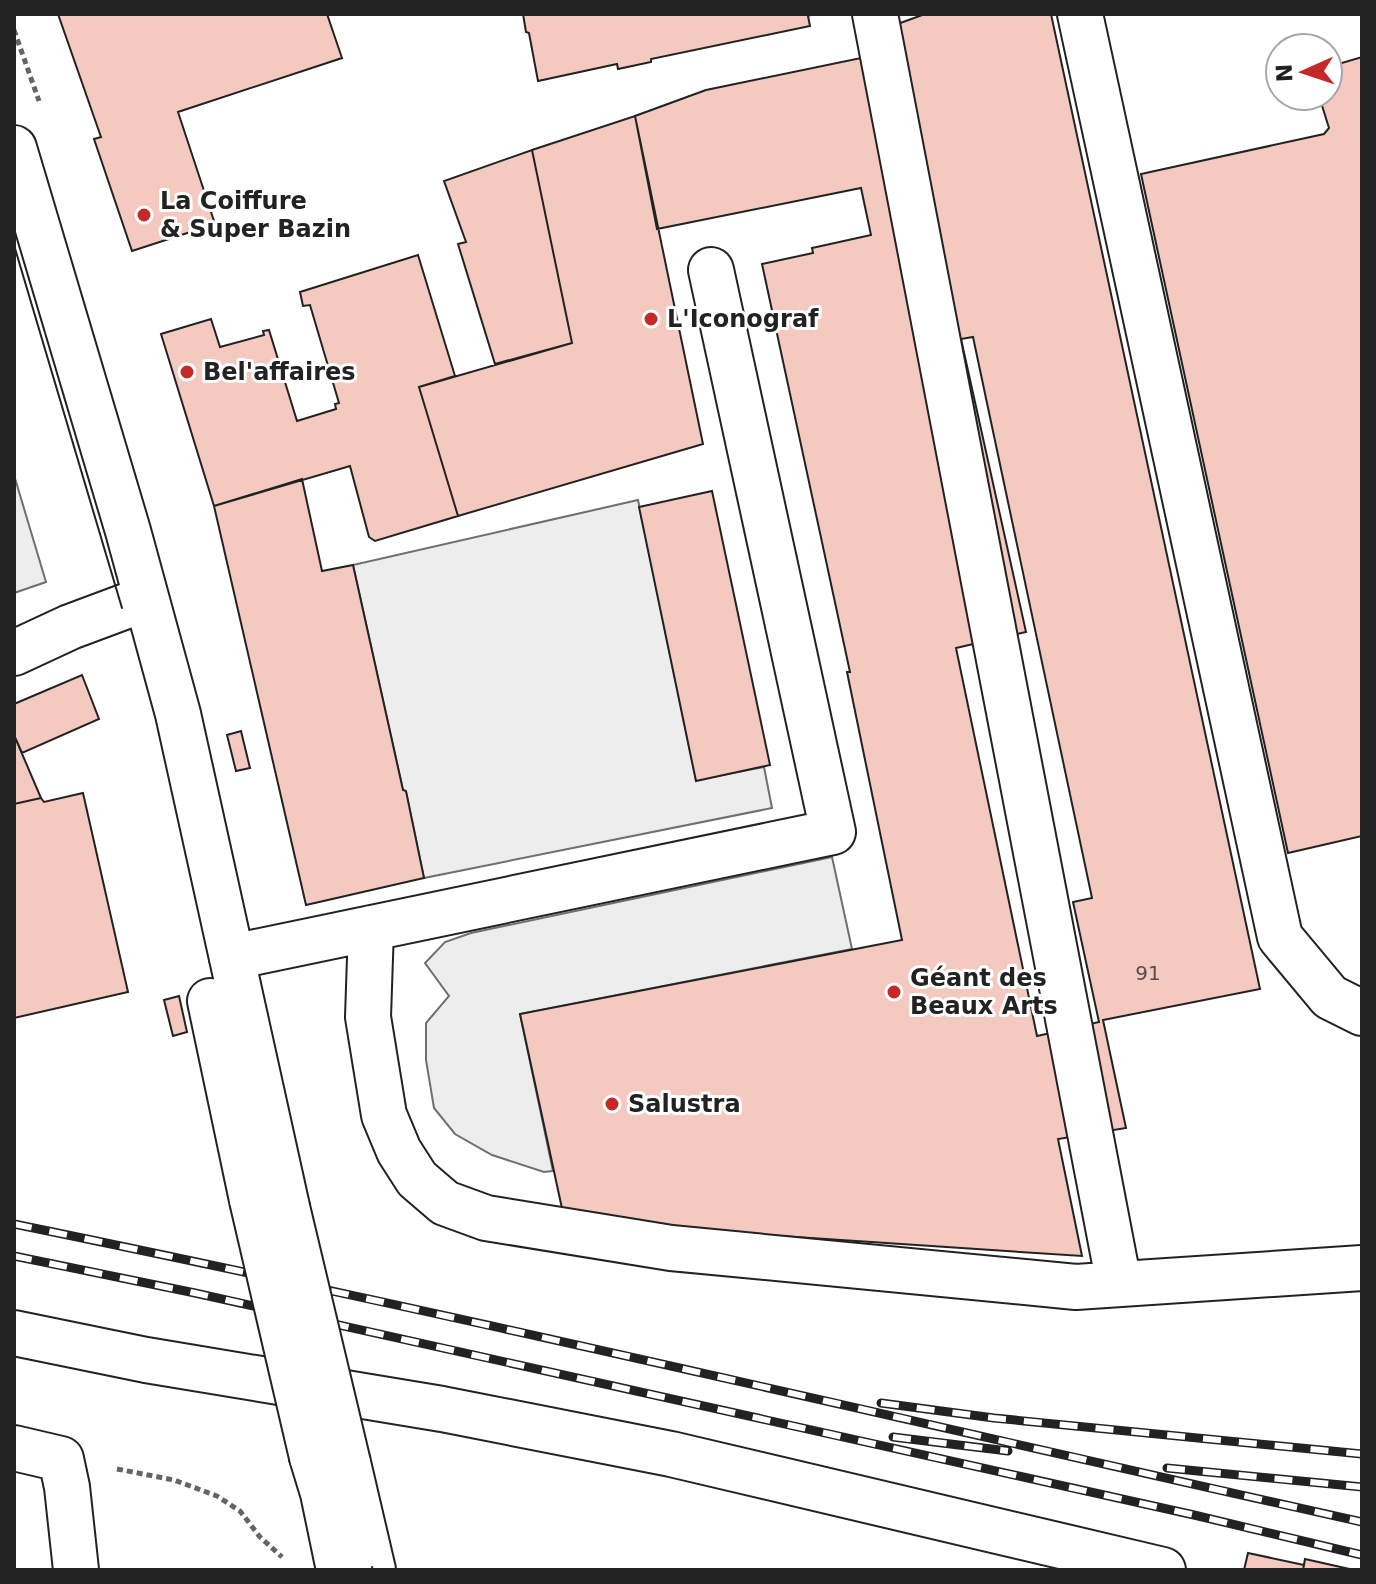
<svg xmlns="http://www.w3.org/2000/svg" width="1376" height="1584" font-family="'DejaVu Sans',sans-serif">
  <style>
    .parking { fill: #ededed; stroke: #6f6f6f; stroke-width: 2 }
    .building { fill: #f3c9c0; stroke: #222; stroke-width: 2; fill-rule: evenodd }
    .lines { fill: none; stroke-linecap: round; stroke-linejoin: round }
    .minor-casing { stroke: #222; stroke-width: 48 }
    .major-casing { stroke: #222; stroke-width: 48 }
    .path { stroke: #646464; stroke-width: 5; stroke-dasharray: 6 4; stroke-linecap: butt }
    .minor { stroke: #fff; stroke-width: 44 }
    .major { stroke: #fff; stroke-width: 44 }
    .tram { stroke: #222; stroke-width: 2 }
    .rail-casing { stroke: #222; stroke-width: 9 }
    .rail { stroke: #fff; stroke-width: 6; stroke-dasharray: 18; stroke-linecap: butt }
    .major-bridge-casing { stroke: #222; stroke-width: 48; stroke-linecap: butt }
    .major-bridge { stroke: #fff; stroke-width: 44 }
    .poi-dot { fill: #c62828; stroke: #fff; stroke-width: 3 }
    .labels { text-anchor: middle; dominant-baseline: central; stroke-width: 6; stroke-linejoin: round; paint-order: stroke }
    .number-label { font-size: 20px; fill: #564c4a }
    .poi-label { font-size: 24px; font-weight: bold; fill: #222; stroke: #fff; text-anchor: start }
  </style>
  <rect width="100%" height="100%" fill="#fff"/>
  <path class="parking" d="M 14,475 L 46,582 L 14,593 Z
    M 638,500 L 696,780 L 764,767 L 772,808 L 424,878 L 406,792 L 403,790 L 353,565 Z
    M 832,857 L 852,949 L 520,1014 L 553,1171 L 544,1172 L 492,1155 L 455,1134 L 434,1108 L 426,1060 L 426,1023 L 449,996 L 425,963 L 445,942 L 471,933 Z"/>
  <path class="building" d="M 58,14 L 327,14 L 342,58 L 178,112 L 215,224 L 132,251 L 94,139 L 101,137 Z
    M 523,14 L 813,14 L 808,16 L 810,26 L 651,59 L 651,62 L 618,69 L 617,64 L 538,81 L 529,33 L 526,32 Z
    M 925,14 L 1051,14 L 1260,989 L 1103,1020 L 1126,1128 L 1058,1139 L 1082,1256 L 659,1228 L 563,1213 L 520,1014 L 902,940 L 847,672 L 850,672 L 762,264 L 813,253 L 812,248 L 871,235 L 861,188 L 657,229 L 635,116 L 706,90 L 895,51 L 892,26 ZM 973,337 L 1092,898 L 1073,902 L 1099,1022 L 1037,1036 L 956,648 L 1026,632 L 961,339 Z
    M 1362,57 L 1362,836 L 1288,853 L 1141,174 L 1324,134 L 1329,128 L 1319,96 L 1328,96 L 1328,67 Z
    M 635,116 L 703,444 L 458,516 L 419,387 L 572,343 L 532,150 Z
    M 532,150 L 572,343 L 495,364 L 458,244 L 466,242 L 444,181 Z
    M 418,255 L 455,376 L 419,387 L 458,516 L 375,541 L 369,537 L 350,466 L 214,506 L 161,334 L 211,319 L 220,347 L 264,335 L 263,331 L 269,330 L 297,421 L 336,409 L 335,404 L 339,403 L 310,305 L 303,306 L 300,292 Z
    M 302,479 L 322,571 L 353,565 L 403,790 L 406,791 L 424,878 L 306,905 L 214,506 Z
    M 712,491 L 770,765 L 696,781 L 639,507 Z
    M 82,675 L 99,719 L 22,753 L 14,735 L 14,704 Z
    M 241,731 L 250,768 L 236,771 L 227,735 Z
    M 14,735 L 41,798 L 14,804 Z
    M 83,793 L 128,992 L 14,1018 L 14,804 L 41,798 L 44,802 Z
    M 179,996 L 187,1032 L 173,1036 L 164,1000 Z
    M 1248,1553 L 1304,1565 L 1303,1570 L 1244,1570 Z
    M 1305,1559 L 1354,1570 L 1303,1570 Z"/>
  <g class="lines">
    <g class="minor-casing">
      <path id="minor" d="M 875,14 L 1119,1284
        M 1080,14 L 1280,937 L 1330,997 L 1362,1013
        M 14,653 L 70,627 L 145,599
        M 371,928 L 368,1017 L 384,1115 L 399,1151 L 417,1179 L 445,1203 L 486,1218 L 671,1248 L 1076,1287 L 1362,1268
        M 232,957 L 833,832 L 711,270
        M 14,1333 L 146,1360 L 442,1409 L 671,1454 L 1163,1570
        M 14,1448 L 61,1459 L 67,1487 L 76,1570"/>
    </g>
    <g class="major-casing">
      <path id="major" d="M 14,148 L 128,531 L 178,714 L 287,1207
        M 210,1001 L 252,1200
        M 312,1457 L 323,1493 L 339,1570
        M 348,1463 L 373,1570"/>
    </g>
    <path class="path" d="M 14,30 L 39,101
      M 117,1469 L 174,1480 L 217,1496 L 240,1511 L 260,1537 L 282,1557"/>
    <use href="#minor" class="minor"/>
    <use href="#major" class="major"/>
    <path class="tram" d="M 14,245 L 122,608
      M 372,1567 L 373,1570"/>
    <g class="rail-casing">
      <path id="rail" d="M 14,1224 C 465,1316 913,1422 1362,1522
        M 14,1256 L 195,1293 L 1194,1515 L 1362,1555
        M 881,1403 L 994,1418 L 1362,1454
        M 893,1437 L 1008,1451
        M 1167,1468 L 1362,1487"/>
    </g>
    <use href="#rail" class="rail"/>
    <g class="major-bridge-casing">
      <path id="major-bridge" d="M 252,1200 L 312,1457
        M 287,1207 L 348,1463"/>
    </g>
    <use href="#major-bridge" class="major-bridge"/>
  </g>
  <g class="poi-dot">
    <circle cx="144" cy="215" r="8"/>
    <circle cx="651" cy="319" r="8"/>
    <circle cx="187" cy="372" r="8"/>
    <circle cx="894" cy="992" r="8"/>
    <circle cx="612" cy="1104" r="8"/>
  </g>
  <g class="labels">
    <g class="number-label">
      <text x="1148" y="973">91</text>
    </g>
    <g class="poi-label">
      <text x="160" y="201">La Coiffure<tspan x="160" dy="28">&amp; Super Bazin</tspan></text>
      <text x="667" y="319">L'Iconograf</text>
      <text x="203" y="372">Bel'affaires</text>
      <text x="910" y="978">Géant des<tspan x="910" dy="28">Beaux Arts</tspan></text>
      <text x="628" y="1104">Salustra</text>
    </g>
  </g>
  <rect width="1376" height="1584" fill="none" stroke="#222222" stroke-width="32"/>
  <g transform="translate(1304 72) rotate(267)"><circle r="38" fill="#ffffff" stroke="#a7a7a7" stroke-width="2"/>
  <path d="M0-6L14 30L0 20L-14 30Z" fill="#c62828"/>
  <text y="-12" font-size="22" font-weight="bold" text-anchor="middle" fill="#222222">N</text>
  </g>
</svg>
